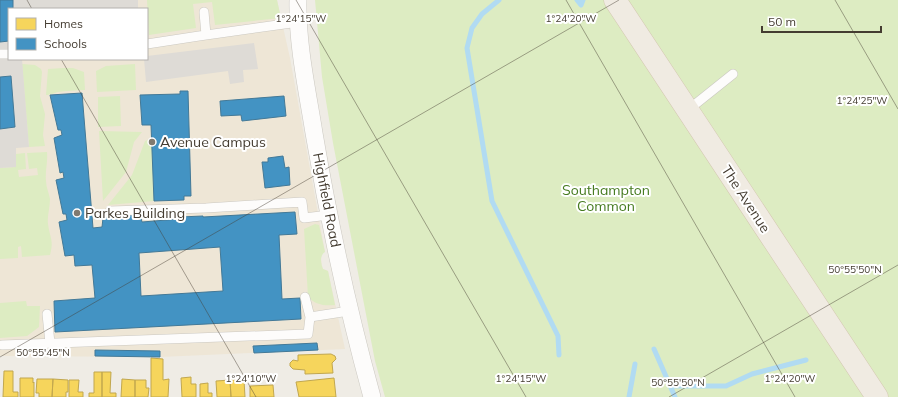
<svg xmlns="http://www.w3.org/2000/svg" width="898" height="397" font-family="Mulish,sans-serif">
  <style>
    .education { fill: #eee6d6; fill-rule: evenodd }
    .green { fill: #ddecc2 }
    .parking { fill: #dedbd6 }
    .homes { fill: #f6d55c; stroke: #c1a74f }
    .schools { fill: #4393c3; stroke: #437997; fill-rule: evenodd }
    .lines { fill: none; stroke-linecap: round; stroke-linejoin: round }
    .stream { stroke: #b1dbf2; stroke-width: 5 }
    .lane-casing { stroke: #cbc8c1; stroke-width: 10 }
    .street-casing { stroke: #cbc8c1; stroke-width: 18 }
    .primary-casing { stroke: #d3c7b0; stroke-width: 23 }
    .lane { stroke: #fdfcfb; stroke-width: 9 }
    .street { stroke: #fdfcfb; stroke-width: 17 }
    .primary { stroke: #f0ebe2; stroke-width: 22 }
    .ticks { fill: none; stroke: #443c31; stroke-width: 1; stroke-opacity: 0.45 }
    .poi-dot { fill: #807a70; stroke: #fff; stroke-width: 1.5 }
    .labels { text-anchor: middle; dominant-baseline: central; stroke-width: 4; stroke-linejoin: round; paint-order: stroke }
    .poi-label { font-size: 14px; fill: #443c31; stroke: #fff; text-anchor: start }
    .park-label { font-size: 14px; fill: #467b20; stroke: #fff }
    .street-label { font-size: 14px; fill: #443c31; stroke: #fff }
    .ticks-label { font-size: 10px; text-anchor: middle; fill: #443c31; stroke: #fff; stroke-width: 4; stroke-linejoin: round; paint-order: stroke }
  </style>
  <rect width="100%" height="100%" fill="#efece5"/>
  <path class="education" d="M 0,0 L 277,0 L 290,58 L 325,252 L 322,253 L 321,258 L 322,266 L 323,269 L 328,271 L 345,349 L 160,357 L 0,356 ZM 9,9 L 147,9 L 147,59 L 9,59 Z"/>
  <path class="green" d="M 147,0 L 277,0 L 281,18 L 215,25 L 212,2 L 193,4 L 196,28 L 149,35 Z
    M 315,0 L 898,0 L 898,397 L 385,397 L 375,361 L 333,143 L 322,77 Z
    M 22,64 L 35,65 L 41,69 L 42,72 L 40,96 L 45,114 L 43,135 L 45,146 L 29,147 Z
    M 135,64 L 136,90 L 97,92 L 96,71 L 106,66 Z
    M 63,68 L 73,68 L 84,72 L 85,90 C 76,90 67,91 58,92 C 54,93 50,95 46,95 L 48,69 Z
    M 120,96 L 121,126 L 98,127 L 98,97 Z
    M 99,131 L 142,132 L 134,142 L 126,172 L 103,201 Z
    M 152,138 L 154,201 L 108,205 L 132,175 L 145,141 Z
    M 47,152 C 48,162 45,171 46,181 C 46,187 49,193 50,199 C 50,208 47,216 48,224 C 50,238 54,240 50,255 L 22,257 L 21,246 L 18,247 L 18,258 L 0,259 L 0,168 L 15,167 L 16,154 L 25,153 L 26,169 L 18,170 L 19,177 L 38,175 L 37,168 L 29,169 L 27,153 Z
    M 315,224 L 319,225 L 325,252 C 319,256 321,264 323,269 L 328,271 L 335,305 C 324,306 316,305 308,297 L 304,229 Z
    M 26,301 L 27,306 L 40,306 L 39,327 L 27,336 L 0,338 L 0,303 Z"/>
  <path class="parking" d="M 0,0 L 138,0 L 138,9 L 9,9 L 9,59 L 25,59 L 22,59 L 29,147 L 16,148 L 16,167 L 0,168 Z
    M 254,43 L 258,69 L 243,70 L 244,82 L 230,84 L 228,71 L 146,82 L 144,59 L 147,59 L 147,56 Z"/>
  <path class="homes" d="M 331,354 L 335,356 L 336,359 L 332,363 L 333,373 L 305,374 L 305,370 L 293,369 L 290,366 L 290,363 L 293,360 L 298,361 L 298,355 Z
    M 151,358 L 163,359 L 163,380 L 169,379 L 168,397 L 151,397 Z
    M 4,371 L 13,371 L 13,392 L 18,392 L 18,397 L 3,397 Z
    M 94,372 L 102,372 L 102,397 L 89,397 L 89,393 L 94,393 Z
    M 102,372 L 111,372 L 110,393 L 116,393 L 116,397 L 102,397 Z
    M 191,377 L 191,384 L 196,384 L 196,397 L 182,397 L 181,378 Z
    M 20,378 L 33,378 L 33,383 L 34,382 L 34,397 L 20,397 Z
    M 334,378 L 336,397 L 299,397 L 296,382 Z
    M 37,379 L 53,379 L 52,397 L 39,397 L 39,393 L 36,393 Z
    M 53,379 L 68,380 L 68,392 L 66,392 L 66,397 L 52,397 Z
    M 122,379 L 135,380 L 135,397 L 121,397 Z
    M 69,380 L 79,380 L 78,392 L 83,392 L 83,397 L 69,397 Z
    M 135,380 L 146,380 L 146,388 L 149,388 L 148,397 L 135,397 Z
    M 230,380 L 231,397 L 217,397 L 216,381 Z
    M 230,380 L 244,380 L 245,397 L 231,397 Z
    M 208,383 L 208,393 L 212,393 L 212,397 L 200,397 L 200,384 Z
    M 273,385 L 274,397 L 250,397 L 250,386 Z"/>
  <path class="schools" d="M 0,0 L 13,0 L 13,9 L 9,9 L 9,41 L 0,42 Z
    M 11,76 L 15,127 L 0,129 L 0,77 Z
    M 180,91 L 188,91 L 191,196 L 184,196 L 184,200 L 154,201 L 151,125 L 142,125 L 140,95 L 180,94 Z
    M 82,93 L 93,228 L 102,227 L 103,218 L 140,214 L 142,222 L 179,219 L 180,217 L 203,216 L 203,217 L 295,212 L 297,234 L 279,235 L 282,299 L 300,298 L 301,319 L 55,332 L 54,301 L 95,298 L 92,265 L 75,266 L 74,255 L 65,256 L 59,222 L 67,220 L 66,214 L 63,214 L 56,180 L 64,178 L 63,172 L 60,173 L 54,138 L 62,135 L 61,130 L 58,130 L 50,95 ZM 220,247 L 223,291 L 141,296 L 139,253 Z
    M 284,96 L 286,116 L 242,121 L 241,115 L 221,116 L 220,101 Z
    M 283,156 L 285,168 L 289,167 L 290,185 L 265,188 L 262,162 L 268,162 L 268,158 Z
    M 317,343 L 318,350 L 254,353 L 253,346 Z
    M 95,350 L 160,351 L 160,357 L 95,356 Z"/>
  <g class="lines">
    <path class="stream" d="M 499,0 L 482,14 L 472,28 L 467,48 L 492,201 L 558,336 L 559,355
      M 577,0 L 581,5 L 583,0
      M 654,349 L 675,397
      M 670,386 L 726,386 L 752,374 L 806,360
      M 629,397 L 635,364"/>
    <g class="lane-casing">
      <path id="lane" d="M 204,12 L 206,35
        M 147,44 L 199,36 L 299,22
        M 0,54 L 9,54
        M 688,110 L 733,74
        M 110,211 L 206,208 L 302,202 L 304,218 L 329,215
        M 305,297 L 310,317
        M 47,314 L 50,343
        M 2,345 L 308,334 L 310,317 L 349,311"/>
    </g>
    <g class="street-casing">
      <path id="street" d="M 298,0 C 297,44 307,89 314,133 C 329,222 348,310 372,397"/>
    </g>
    <g class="primary-casing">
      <path id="primary" d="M 615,0 L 877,397"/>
    </g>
    <use href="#lane" class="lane"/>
    <use href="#street" class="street"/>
    <use href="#primary" class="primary"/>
  </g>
  <path class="ticks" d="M 27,0 L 32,9M 296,0 L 526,397M 566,0 L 795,397M 835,0 L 898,109M 61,59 L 256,397M 0,357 L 619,0M 669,397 L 898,265"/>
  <g class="poi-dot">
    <circle cx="152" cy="142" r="4"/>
    <circle cx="77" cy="213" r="4"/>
  </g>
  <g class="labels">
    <g class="poi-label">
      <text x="160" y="142">Avenue Campus</text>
      <text x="85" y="213">Parkes Building</text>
    </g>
    <g class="park-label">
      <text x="606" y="190">Southampton<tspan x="606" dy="16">Common</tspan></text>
    </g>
    <g class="street-label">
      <text transform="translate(746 199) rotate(57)">The Avenue</text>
      <text transform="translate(327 200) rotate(79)">Highfield Road</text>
    </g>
  </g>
  <g class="ticks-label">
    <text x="301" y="22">1°24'15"W</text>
    <text x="571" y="22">1°24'20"W</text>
    <text x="862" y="104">1°24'25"W</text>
    <text x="855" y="273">50°55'50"N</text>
    <text x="43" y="356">50°55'45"N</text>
    <text x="251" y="382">1°24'10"W</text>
    <text x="521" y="382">1°24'15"W</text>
    <text x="790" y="382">1°24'20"W</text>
    <text x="678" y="386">50°55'50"N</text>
  </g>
  <rect x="8" y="8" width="140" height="52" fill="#ffffff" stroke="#b4b1ad"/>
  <rect x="16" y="18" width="20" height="12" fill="#f6d55c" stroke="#b4b1ad"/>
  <text x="44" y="28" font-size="12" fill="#443c31">Homes</text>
  <rect x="16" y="38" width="20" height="12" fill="#4393c3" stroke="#b4b1ad"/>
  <text x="44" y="48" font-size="12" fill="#443c31">Schools</text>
  <path d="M762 26v6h119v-6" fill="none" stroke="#443c31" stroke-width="2"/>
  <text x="768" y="26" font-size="12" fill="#443c31" stroke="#ffffff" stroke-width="3" paint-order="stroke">50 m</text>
</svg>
